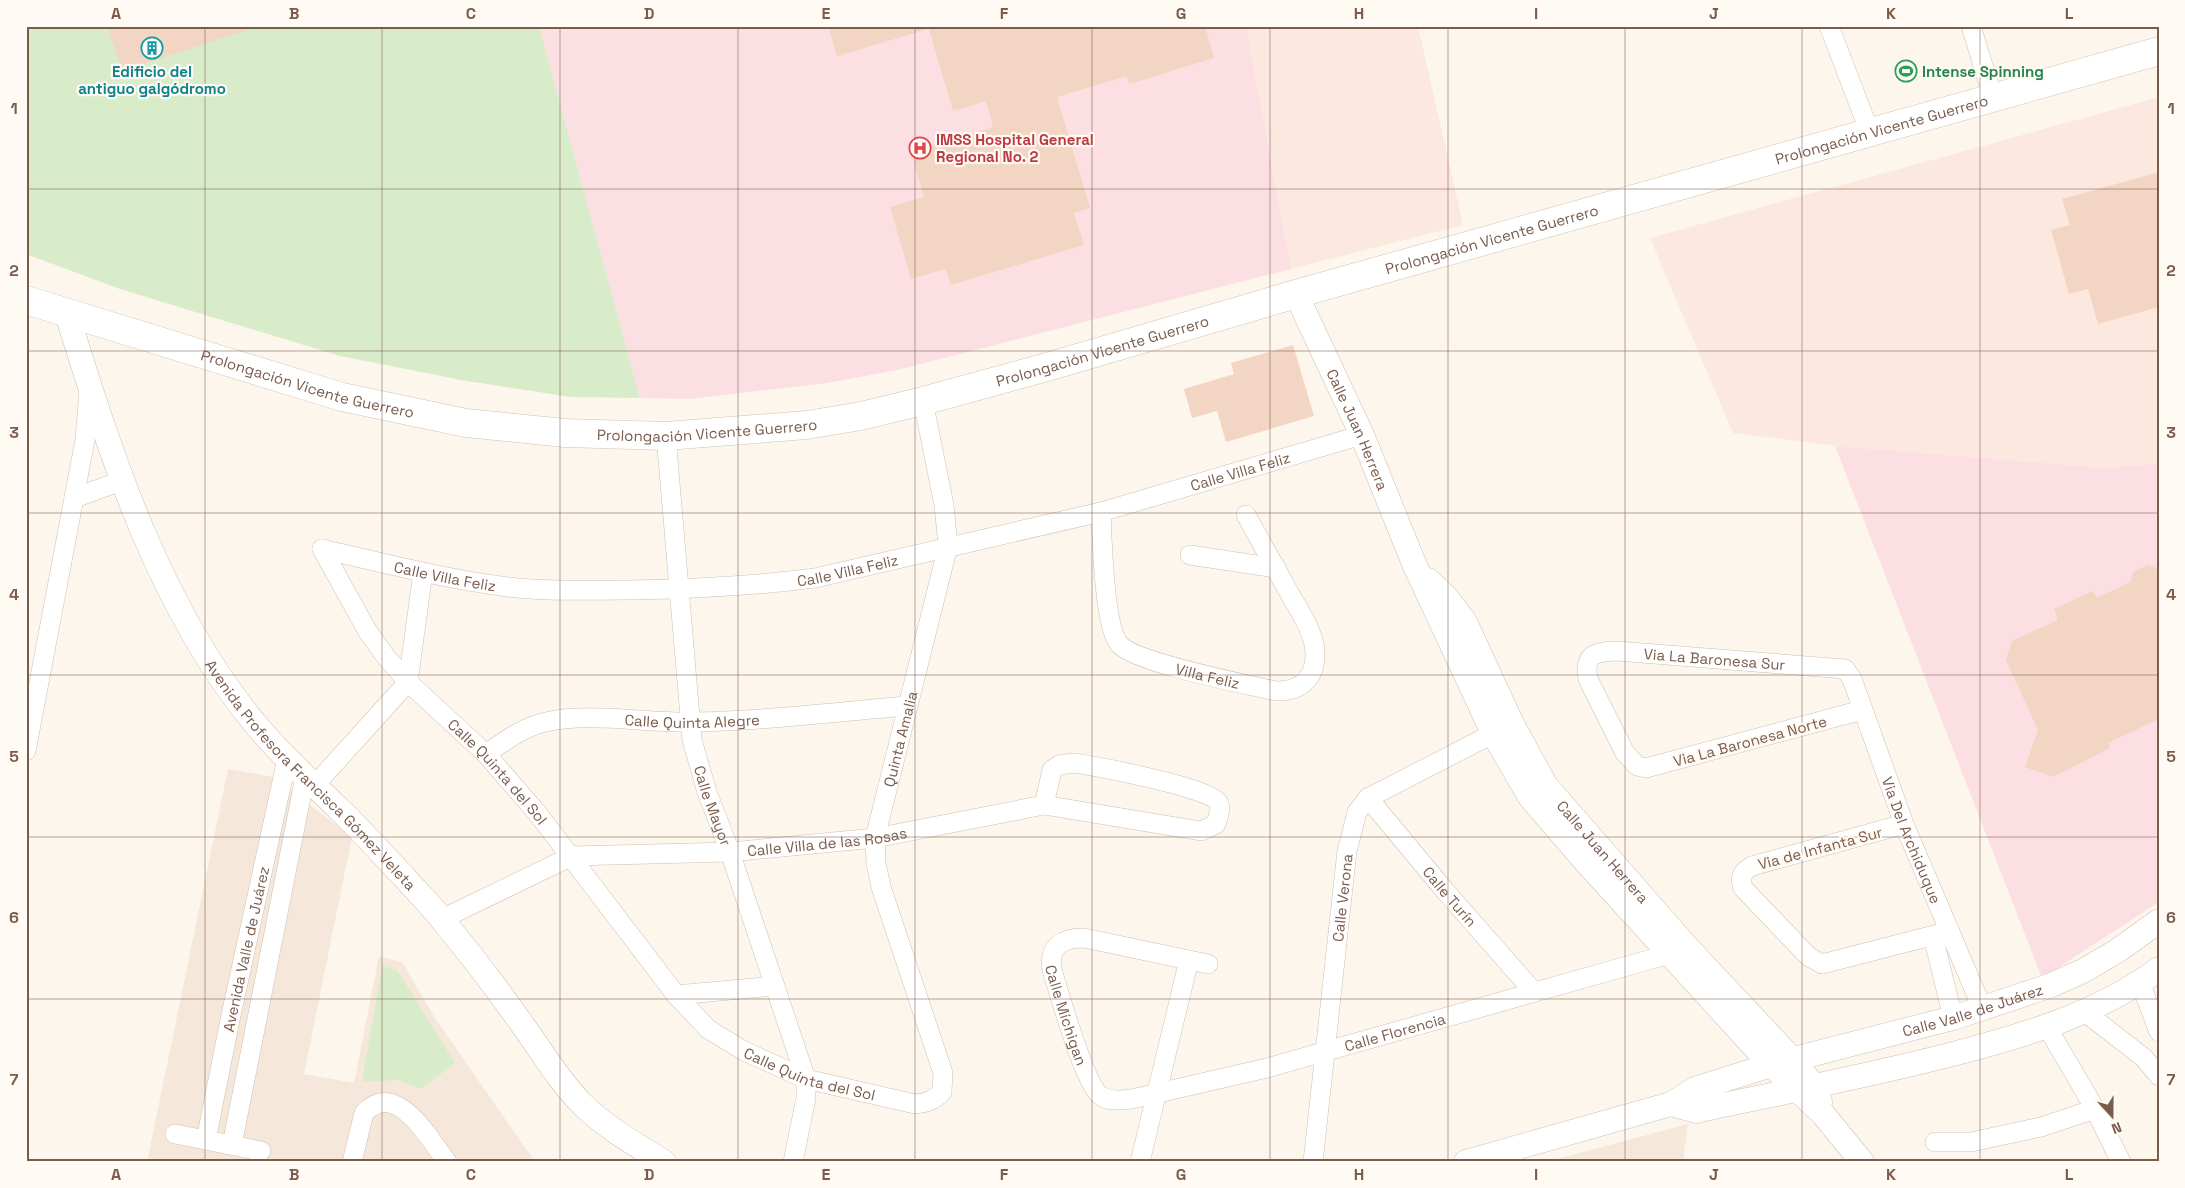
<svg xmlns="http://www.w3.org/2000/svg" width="2185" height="1188" font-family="'Space Grotesk',sans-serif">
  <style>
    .residential { fill: #f5e8da }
    .commercial { fill: #fde8e0 }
    .medical { fill: #fbdfe3 }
    .green { fill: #d8ecc9 }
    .building { fill: #f3d5c3 }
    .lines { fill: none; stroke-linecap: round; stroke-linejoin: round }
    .minor-casing { stroke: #d1beb0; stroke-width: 20 }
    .tertiary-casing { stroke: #d1beb0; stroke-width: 25 }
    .secondary-casing { stroke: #d6c0b0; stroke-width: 29 }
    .minor { stroke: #fff; stroke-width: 19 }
    .tertiary { stroke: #fff; stroke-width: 24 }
    .secondary { stroke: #fff; stroke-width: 28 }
    .grid { fill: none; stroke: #7a5c4d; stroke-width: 1; stroke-opacity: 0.55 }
    .labels { text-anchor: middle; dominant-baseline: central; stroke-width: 4.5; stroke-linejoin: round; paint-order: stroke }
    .culture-label { font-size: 15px; font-weight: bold; fill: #0d838f; stroke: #fffaf3 }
    .leisure-label { font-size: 15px; font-weight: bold; fill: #27864d; stroke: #fffaf3; text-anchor: start }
    .street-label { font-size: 15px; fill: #7a5c4d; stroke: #fffaf3 }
    .health-label { font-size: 15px; font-weight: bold; fill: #be3a42; stroke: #fffaf3; text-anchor: start }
    .neatline { fill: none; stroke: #7a5c4d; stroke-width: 2 }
    .grid-label { font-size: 16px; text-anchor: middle; font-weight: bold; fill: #7a5c4d }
  </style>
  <rect width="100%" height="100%" fill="#fdf6ec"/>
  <path class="residential" d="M 228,769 L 274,777 L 352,837 L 304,1074 L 354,1083 L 379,956 L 402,962 L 435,1018 L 535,1162 L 147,1162 Z
    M 1688,1124 L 1683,1162 L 1546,1162 Z"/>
  <path class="commercial" d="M 1246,26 L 1418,26 L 1463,225 L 1291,269 Z
    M 2159,97 L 2159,463 L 2104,468 L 1855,448 L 1733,433 L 1650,238 Z"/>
  <path class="medical" d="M 539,26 L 1246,26 L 1291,269 L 897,370 L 827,383 L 690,399 L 640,398 Z
    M 1835,446 L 2104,468 L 2159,463 L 2159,902 L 2042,978 Z"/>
  <path class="green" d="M 26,26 L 539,26 L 640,398 L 570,397 L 461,380 L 340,356 L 120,289 L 26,254 Z
    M 382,966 L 397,970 L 455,1063 L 421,1089 L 399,1080 L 362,1082 Z"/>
  <path class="building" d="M 107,26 L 250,26 L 250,29 L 122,71 Z
    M 828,26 L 924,26 L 925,30 L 837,56 Z
    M 928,26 L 1205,26 L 1214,58 L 1129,84 L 1127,76 L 1057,97 L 1090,208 L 1074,213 L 1084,245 L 951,285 L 946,269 L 911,279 L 890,207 L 924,197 L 911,152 L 993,127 L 986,101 L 953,111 Z
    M 2159,172 L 2159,307 L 2098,324 L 2088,289 L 2069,294 L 2051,230 L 2070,225 L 2062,199 Z
    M 1293,345 L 1314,416 L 1226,442 L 1217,411 L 1192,418 L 1184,389 L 1234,374 L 1231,363 Z
    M 2148,565 L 2159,569 L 2159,719 L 2108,743 L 2110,748 L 2053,777 L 2025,767 L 2038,730 L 2006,660 L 2012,641 L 2058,620 L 2054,609 L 2093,591 L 2097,598 L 2130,582 L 2133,572 Z"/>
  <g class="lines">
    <g class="minor-casing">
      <g id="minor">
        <path d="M 1829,26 L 1870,133"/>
        <path d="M 1971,26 L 1993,98"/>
        <path id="s1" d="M 666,436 L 692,740 L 707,792 L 730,852 L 806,1079 L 806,1098 L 793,1162"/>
        <path d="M 74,498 L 124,480"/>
        <path id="s2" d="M 1101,512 C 1102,538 1104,626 1119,644 C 1135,663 1246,684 1275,691 C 1305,692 1319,673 1314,644 C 1310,627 1300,611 1291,596 C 1276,569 1261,542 1246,515"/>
        <path id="s3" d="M 322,549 L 368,632 L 386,657 L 408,682 L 486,754 L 538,814 L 676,995 L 708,1029 L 744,1051 L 806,1079 L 915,1104 C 927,1103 934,1100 942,1092 L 943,1073 L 881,887 L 876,863 L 875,838 L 948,546 L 944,505 L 923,401"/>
        <path id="s4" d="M 322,549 C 383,563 445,579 508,587 C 548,592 589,590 629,590 C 691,589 753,586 815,578 L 1101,512 L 1362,435"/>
        <path d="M 1190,555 L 1276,568"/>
        <path id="s5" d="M 1862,710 L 1646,768 L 1637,766 L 1625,753 L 1588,679 C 1584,654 1594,652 1617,651 L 1845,669 L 1852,679 L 1904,824 L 1983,1010"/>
        <path d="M 26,751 L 85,440 L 89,390"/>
        <path id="s6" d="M 486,754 C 505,741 523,727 546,722 C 589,712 645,723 691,722 C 763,721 835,712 907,706"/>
        <path d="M 1073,763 C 1095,766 1208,787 1218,802 C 1222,808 1218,817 1216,824 L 1201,831 L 1044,805 L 1052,770 L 1059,765 Z"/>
        <path d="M 315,785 L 408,682 L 423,572"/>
        <path id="s7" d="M 1368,798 L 1446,892 L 1534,992"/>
        <path d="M 1904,824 L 1752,866 C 1743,871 1739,877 1743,888 L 1809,957 L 1822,964 L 1950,931"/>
        <path id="s8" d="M 442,919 L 572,856 L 730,852 L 875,838 L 1044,805"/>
        <path d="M 1933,936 L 1953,1018"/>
        <path id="s9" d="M 1208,964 L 1084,938 C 1062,938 1048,946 1052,970 C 1059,992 1085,1086 1101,1096 C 1110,1102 1122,1100 1132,1099 L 1267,1068 L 1659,957 L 1680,948"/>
        <path d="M 2140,982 L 2159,1032"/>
        <path d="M 676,995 L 775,986"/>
        <path d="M 2085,1012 L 2144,1058 L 2159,1076"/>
        <path d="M 2047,1027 L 2095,1109 L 2121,1162"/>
        <path d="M 175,1134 L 261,1151"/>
        <path id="s10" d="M 206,1140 L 231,1015 L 287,759"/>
        <path d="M 1935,1142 L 1971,1142 L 2041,1127 L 2095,1109"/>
        <path d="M 232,1145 L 305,777"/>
        <path d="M 352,1162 L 364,1113 C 396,1078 429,1139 447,1162"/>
        <path d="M 1140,1162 L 1189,960"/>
        <path id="s11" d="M 1313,1162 L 1347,851 L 1357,812 L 1368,798 L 1506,727"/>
      </g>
    </g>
    <g class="tertiary-casing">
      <g id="tertiary">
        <path id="s12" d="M 1296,294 L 1362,435 L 1415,566 L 1494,735 L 1530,797 L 1585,861 L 1771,1065 L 1823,1114 L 1862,1162"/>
        <path id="s13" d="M 67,314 C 111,456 160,610 257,726 C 282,756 311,782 339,809 C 362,831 383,855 405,878 C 418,893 432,906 444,922 C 472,956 499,991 524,1027 C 543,1053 559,1081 582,1104 C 606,1128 635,1144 664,1162"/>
        <path id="s14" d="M 1428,580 L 1446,597 L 1465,622 L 1512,724 L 1546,786 L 1685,945 L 1792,1059 L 1814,1086 L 1820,1102"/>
        <path d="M 1671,1104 L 1696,1111 L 1718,1106 C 1797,1090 1875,1074 1953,1054 C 2026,1035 2097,1014 2159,969"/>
        <path id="s15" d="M 1466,1162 L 1671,1104 L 1695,1089 L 1771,1065 L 1953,1018 L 2049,986 L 2083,971 L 2117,951 L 2159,921"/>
      </g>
    </g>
    <g class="secondary-casing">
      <g id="secondary">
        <path id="s16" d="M 26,300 L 342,397 L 466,423 L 565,433 L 666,436 L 807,425 L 861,416 L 923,401 L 1047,367 L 1296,294 L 2159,51"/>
      </g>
    </g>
    <use href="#minor" class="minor"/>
    <use href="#tertiary" class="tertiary"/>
    <use href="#secondary" class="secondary"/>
  </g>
  <path class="grid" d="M 205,26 L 205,1162M 382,26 L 382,1162M 560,26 L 560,1162M 738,26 L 738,1162M 915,26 L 915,1162M 1092,26 L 1092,1162M 1270,26 L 1270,1162M 1448,26 L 1448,1162M 1625,26 L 1625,1162M 1802,26 L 1802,1162M 1980,26 L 1980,1162M 26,189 L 2159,189M 26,351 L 2159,351M 26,513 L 2159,513M 26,675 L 2159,675M 26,837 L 2159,837M 26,999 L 2159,999"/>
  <defs>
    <g id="building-ring" transform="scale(1.125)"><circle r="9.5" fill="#fffaf3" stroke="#0f9aa8" stroke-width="1.5"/><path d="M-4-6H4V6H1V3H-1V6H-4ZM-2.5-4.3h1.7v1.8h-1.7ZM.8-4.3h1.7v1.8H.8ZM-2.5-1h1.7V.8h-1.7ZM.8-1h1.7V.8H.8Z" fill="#0f9aa8"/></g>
    <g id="stadium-ring" transform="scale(1.125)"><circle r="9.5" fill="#fffaf3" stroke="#2e9e5b" stroke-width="1.5"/><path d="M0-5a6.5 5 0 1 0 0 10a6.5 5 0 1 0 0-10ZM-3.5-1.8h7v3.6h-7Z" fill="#2e9e5b"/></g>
    <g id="hospital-ring" transform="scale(1.125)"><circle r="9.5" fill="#fffaf3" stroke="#e0444e" stroke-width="1.5"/><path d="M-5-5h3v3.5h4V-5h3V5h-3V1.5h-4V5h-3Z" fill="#e0444e"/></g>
  </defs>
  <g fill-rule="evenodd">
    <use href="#building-ring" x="152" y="48"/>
    <use href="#stadium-ring" x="1906" y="71"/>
    <use href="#hospital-ring" x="920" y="148"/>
  </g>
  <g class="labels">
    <g class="culture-label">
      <text x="152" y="71">Edificio del<tspan x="152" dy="17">antiguo galgódromo</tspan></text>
    </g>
    <g class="leisure-label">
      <text x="1922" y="71">Intense Spinning</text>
    </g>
    <g class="street-label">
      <text stroke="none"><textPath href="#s16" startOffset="1914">Prolongación Vicente Guerrero</textPath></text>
      <text stroke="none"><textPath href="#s16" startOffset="1509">Prolongación Vicente Guerrero</textPath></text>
      <text stroke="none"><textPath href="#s16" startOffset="1104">Prolongación Vicente Guerrero</textPath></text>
      <text stroke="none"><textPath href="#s16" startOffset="294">Prolongación Vicente Guerrero</textPath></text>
      <text stroke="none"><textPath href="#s16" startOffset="699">Prolongación Vicente Guerrero</textPath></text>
      <text stroke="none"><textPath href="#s12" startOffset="149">Calle Juan Herrera</textPath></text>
      <text stroke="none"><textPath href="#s4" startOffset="936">Calle Villa Feliz</textPath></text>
      <text stroke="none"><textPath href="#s4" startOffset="531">Calle Villa Feliz</textPath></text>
      <text stroke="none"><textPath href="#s4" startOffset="126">Calle Villa Feliz</textPath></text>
      <text stroke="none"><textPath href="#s5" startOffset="481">Via La Baronesa Sur</textPath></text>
      <text stroke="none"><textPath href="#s2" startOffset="229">Villa Feliz</textPath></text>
      <text stroke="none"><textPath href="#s6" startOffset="215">Calle Quinta Alegre</textPath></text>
      <text stroke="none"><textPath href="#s3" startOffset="1238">Quinta Amalia</textPath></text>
      <text transform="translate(1750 741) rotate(-15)">Via La Baronesa Norte</text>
      <text stroke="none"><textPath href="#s3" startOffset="286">Calle Quinta del Sol</textPath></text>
      <text stroke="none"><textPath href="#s13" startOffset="529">Avenida Profesora Francisca Gómez Veleta</textPath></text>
      <text stroke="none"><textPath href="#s1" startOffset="374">Calle Mayor</textPath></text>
      <text stroke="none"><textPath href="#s5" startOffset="796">Via Del Archiduque</textPath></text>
      <text stroke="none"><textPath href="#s8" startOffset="400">Calle Villa de las Rosas</textPath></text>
      <text transform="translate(1820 848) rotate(-15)">Via de Infanta Sur</text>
      <text stroke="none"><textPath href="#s14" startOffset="326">Calle Juan Herrera</textPath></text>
      <text stroke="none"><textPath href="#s7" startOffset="128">Calle Turín</textPath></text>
      <text stroke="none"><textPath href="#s11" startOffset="266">Calle Verona</textPath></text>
      <text stroke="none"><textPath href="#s10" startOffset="195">Avenida Valle de Juárez</textPath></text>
      <text stroke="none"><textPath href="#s15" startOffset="530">Calle Valle de Juárez</textPath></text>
      <text stroke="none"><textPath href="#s9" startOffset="228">Calle Míchigan</textPath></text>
      <text stroke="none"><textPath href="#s9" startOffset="620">Calle Florencia</textPath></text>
      <text stroke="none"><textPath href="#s3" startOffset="731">Calle Quinta del Sol</textPath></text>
    </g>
    <g class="health-label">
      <text x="936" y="139">IMSS Hospital General<tspan x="936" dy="17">Regional No. 2</tspan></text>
    </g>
  </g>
  <rect width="2185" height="1188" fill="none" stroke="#fffaf3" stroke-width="55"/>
  <g transform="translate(2112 1116) rotate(159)" stroke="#fffaf3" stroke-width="4" paint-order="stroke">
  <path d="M0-4L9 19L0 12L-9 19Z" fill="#7a5c4d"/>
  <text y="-8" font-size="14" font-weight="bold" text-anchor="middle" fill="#7a5c4d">N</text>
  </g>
  <rect x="28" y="28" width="2130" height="1132" class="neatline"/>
  <g class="grid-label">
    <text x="116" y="19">A</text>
    <text x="294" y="19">B</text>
    <text x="471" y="19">C</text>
    <text x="649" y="19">D</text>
    <text x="826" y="19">E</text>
    <text x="1004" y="19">F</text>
    <text x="1181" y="19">G</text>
    <text x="1359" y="19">H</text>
    <text x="1536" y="19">I</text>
    <text x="1714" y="19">J</text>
    <text x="1891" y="19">K</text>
    <text x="2069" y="19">L</text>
    <text x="14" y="114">1</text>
    <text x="2171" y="114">1</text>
    <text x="14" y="276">2</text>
    <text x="2171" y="276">2</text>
    <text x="14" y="438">3</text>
    <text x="2171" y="438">3</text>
    <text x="14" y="600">4</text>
    <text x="2171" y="600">4</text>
    <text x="14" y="762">5</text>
    <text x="2171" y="762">5</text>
    <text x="14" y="923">6</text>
    <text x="2171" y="923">6</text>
    <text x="14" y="1085">7</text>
    <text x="2171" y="1085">7</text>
    <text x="116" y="1180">A</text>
    <text x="294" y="1180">B</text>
    <text x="471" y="1180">C</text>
    <text x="649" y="1180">D</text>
    <text x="826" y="1180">E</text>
    <text x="1004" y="1180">F</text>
    <text x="1181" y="1180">G</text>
    <text x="1359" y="1180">H</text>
    <text x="1536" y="1180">I</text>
    <text x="1714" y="1180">J</text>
    <text x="1891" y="1180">K</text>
    <text x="2069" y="1180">L</text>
  </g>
</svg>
